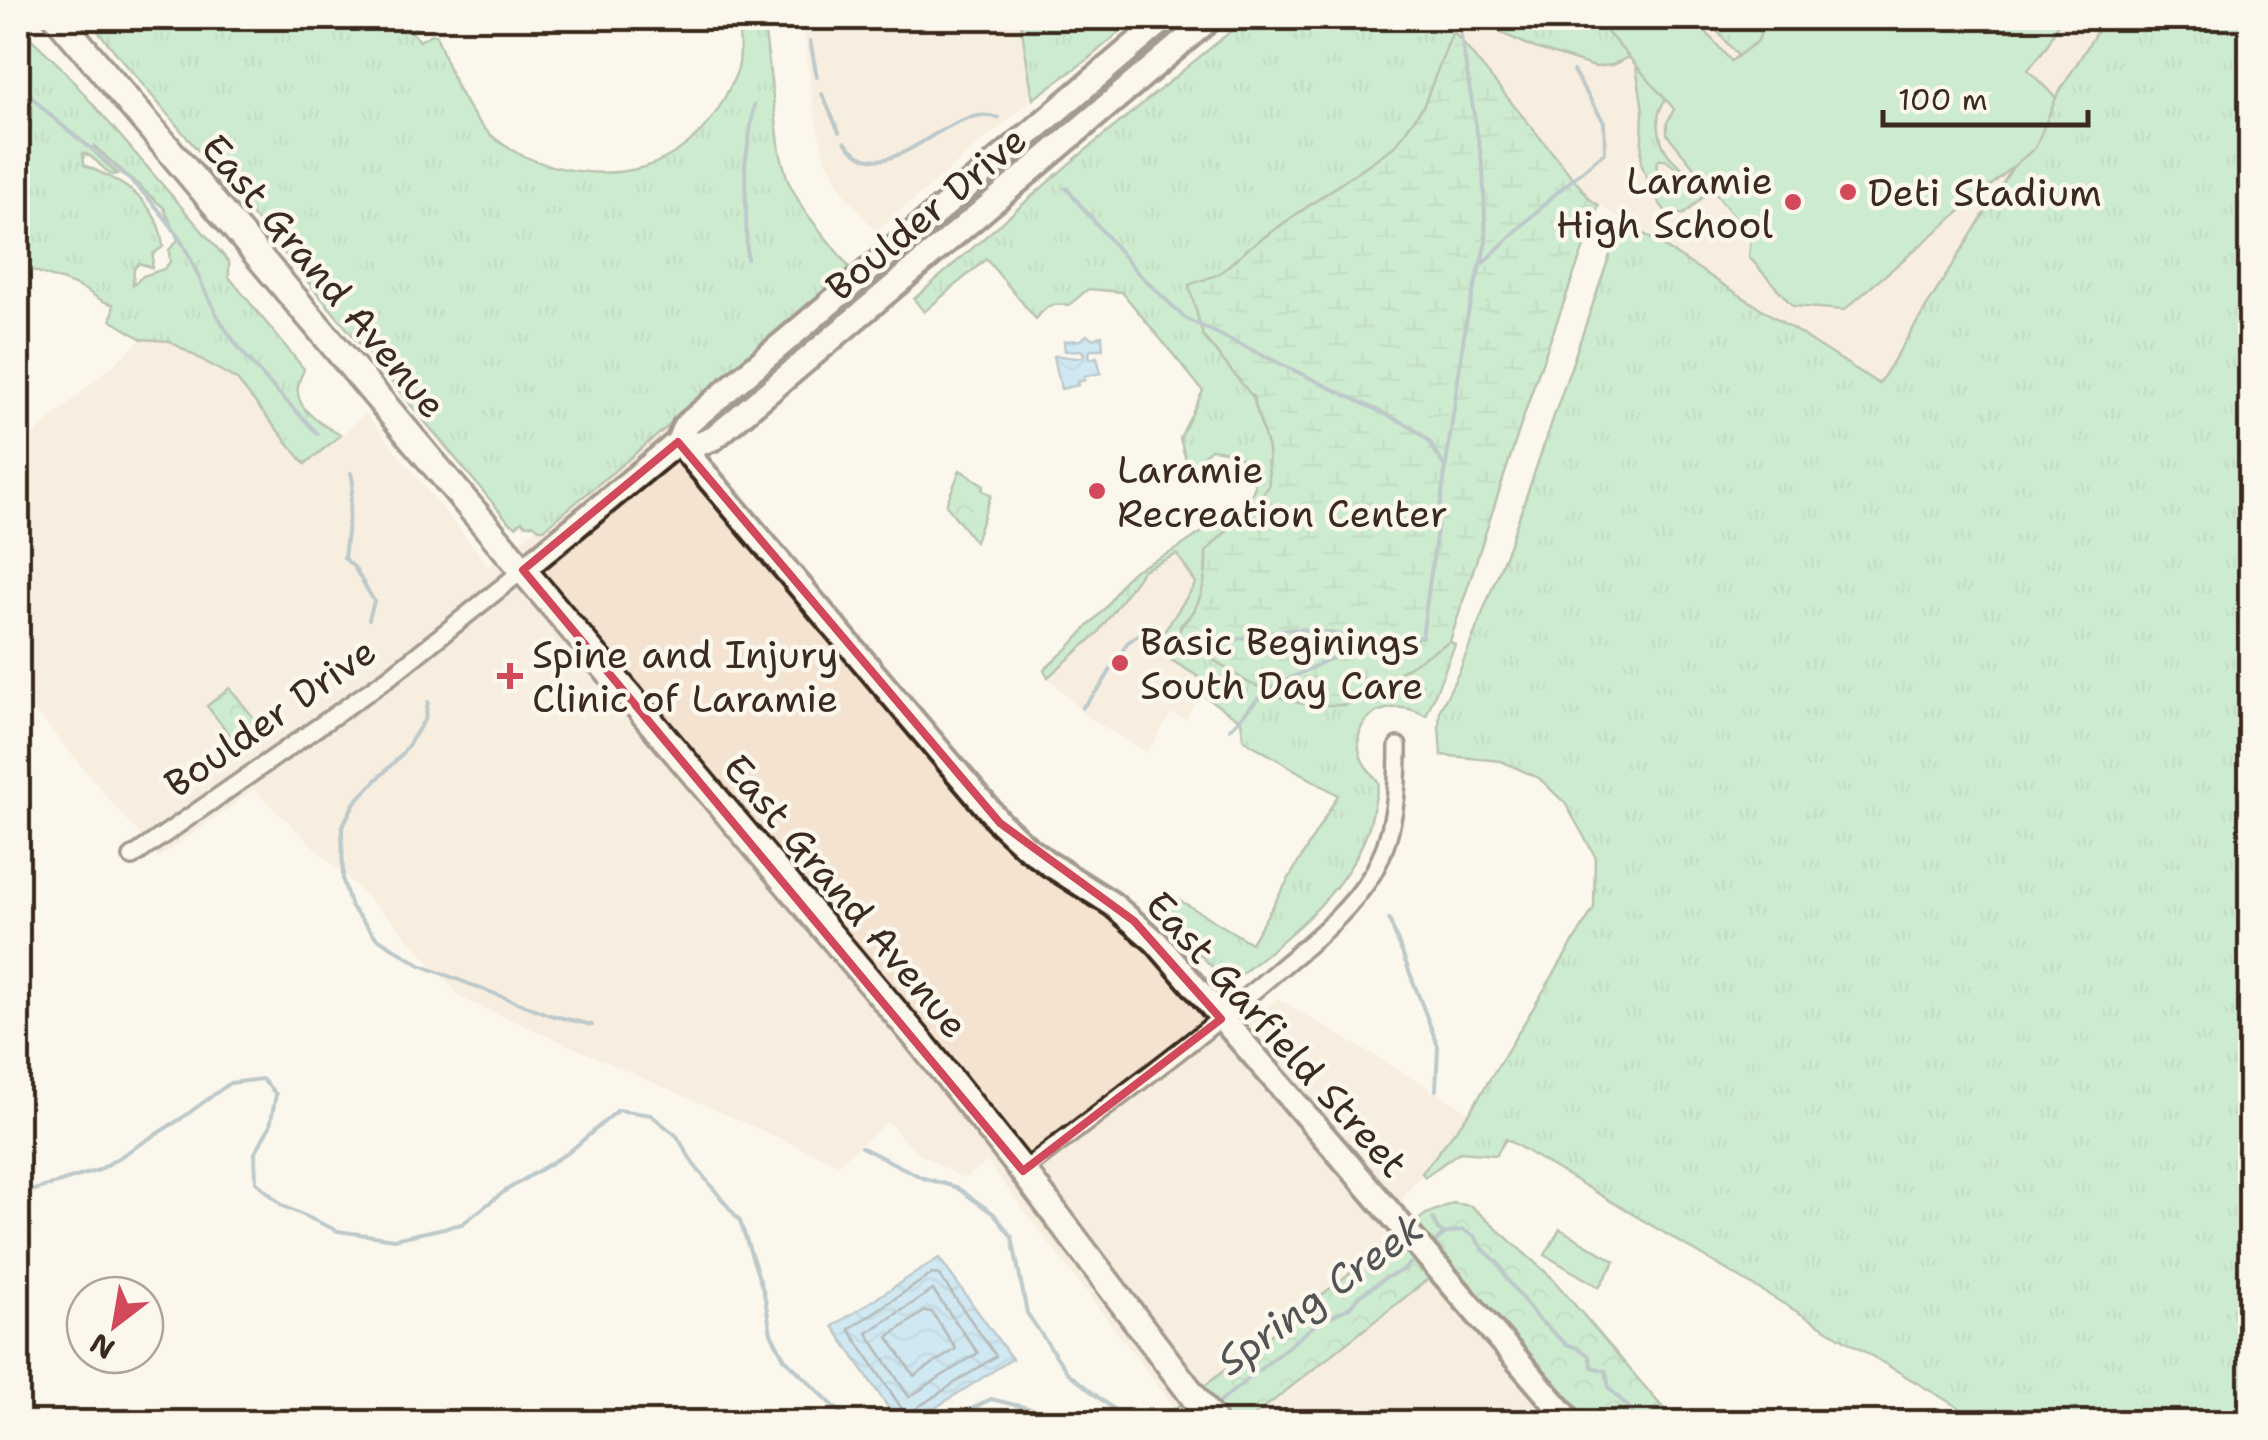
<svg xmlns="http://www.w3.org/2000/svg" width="2268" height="1440" font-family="'Shantell Sans',sans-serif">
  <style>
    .built { fill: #f3e3d0 }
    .grass { fill: url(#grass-tufts); stroke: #688464; stroke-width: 2.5; fill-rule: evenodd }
    .forest { fill: url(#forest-crowns); stroke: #688464; stroke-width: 2.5 }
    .wetland { fill: url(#wetland-marsh); stroke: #688464; stroke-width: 2.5 }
    .garden { fill: #96ddab; stroke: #688464; stroke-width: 2.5 }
    .water { fill: url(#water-waves); stroke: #7390a1; stroke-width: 2.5 }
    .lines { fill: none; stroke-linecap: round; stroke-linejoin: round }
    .shore { stroke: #616e76; stroke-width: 2.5 }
    .stream { stroke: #7390a1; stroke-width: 4 }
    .street-casing { stroke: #3b2a1e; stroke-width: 22 }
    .secondary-casing { stroke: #3b2a1e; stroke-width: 30 }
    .primary-casing { stroke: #3b2a1e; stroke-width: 32 }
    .street { stroke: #fbf7ec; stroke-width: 15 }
    .secondary { stroke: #fbf7ec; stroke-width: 22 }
    .primary { stroke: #fbf7ec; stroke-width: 25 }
    .marked { fill: none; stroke: #d1495b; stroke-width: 8; stroke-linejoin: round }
    .poi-dot { fill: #d1495b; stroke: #fbf7ec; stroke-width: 4 }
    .labels { text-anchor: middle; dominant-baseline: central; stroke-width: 9; stroke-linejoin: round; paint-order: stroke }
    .poi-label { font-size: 38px; fill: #3b2a1e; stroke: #fbf7ec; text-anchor: start }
    .street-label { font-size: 38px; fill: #3b2a1e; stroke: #fbf7ec }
    .water-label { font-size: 40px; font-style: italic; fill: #525455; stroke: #fbf7ec }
  </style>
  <defs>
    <pattern id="grass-tufts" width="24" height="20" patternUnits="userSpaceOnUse" patternTransform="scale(2.5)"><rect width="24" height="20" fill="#96ddab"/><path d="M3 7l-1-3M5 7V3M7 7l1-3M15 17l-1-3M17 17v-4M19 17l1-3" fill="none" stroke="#82be93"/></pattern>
    <pattern id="forest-crowns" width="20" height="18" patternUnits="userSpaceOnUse" patternTransform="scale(2.5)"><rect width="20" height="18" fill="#96ddab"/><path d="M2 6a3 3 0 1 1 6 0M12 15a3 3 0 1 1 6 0" fill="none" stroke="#82be93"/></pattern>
    <pattern id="wetland-marsh" width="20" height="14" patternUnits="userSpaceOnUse" patternTransform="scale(2.5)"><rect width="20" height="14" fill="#96ddab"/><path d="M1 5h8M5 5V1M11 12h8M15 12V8" fill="none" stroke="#82be93"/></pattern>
    <pattern id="water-waves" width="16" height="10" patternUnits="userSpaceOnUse" patternTransform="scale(2.5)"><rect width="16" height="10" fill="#99d4f9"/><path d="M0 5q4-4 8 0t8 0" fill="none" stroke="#85b6d5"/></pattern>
  </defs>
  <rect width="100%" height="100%" fill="#fbf7ec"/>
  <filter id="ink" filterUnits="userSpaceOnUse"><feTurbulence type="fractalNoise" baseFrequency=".01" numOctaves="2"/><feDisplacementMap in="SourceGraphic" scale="20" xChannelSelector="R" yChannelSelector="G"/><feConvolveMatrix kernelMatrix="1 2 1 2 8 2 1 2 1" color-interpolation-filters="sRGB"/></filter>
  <g filter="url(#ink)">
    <path class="built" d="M 802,18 L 1020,18 L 1033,99 L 876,232 L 846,197 L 824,157 L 814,113 Z
      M 1443,18 L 2105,18 L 1879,384 L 1591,200 Z
      M 142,339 L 169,341 L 237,380 L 305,464 L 366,414 L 489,566 L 671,418 L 1011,818 L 1033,837 L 1099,881 L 1145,915 L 1194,966 L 1245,1026 L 1277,998 L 1470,1112 L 1399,1203 L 1590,1422 L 1185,1422 L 987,1162 L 964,1179 L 916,1152 L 887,1122 L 838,1164 L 461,998 L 393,922 L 254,790 L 159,858 L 18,691 L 18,448 Z
      M 1177,554 L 1196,583 L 1154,649 L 1209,683 L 1185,720 L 1172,713 L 1147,753 L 1087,717 L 1048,677 L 1097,634 L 1143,570 Z"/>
    <path class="grass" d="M 87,18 L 423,18 L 411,32 L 420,41 L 431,34 L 436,35 C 449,69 463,110 491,135 C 528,168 596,181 644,167 C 678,157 708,130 724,99 C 729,88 737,76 739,64 C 741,49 739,32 738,18 L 763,18 L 780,152 L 788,181 L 803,209 L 848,266 L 847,278 L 544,529 L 539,529 L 533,524 L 526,525 L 522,521 L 516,526 L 508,521 Z
      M 1020,18 L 1136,18 L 1088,59 L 1033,99 Z
      M 1247,18 L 1449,18 L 1453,31 L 1424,105 L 1396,145 L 1247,249 L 1219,275 L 1203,336 L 1253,397 L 1268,449 L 1269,486 C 1250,510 1227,529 1206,552 C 1207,582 1203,604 1180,626 L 1346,705 L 1450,641 L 1455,645 L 1426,716 C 1394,696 1347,713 1361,757 C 1364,767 1373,774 1379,783 C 1375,798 1373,815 1368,830 C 1345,896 1284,939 1232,982 L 1223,979 L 1160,911 L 1169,894 L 1251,943 L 1338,795 L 1244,740 L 1241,721 L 1201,694 L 1209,683 L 1153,649 L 1196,583 L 1177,554 L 1143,570 L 1097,634 L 1048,677 L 1044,670 L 1068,648 L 1106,607 L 1123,581 L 1135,570 L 1177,549 L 1224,517 L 1237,511 L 1248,503 L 1255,486 C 1246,459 1241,452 1211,449 L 1202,457 L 1191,480 L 1180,438 L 1203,391 L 1122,292 L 1088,289 L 1068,306 C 1051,302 1046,306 1036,319 L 986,259 L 924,312 L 914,299 L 1069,164 Z
      M 1488,18 L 1595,18 L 1629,57 L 1612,65 L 1595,67 L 1535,48 L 1501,33 Z
      M 1706,18 L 1765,18 L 1758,41 L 1739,57 Z
      M 2105,18 L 2250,18 L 2250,1422 L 1983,1422 L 1506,1139 L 1496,1155 L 1459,1152 L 1425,1177 L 1422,1173 L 1470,1112 L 1594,908 L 1595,856 L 1565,803 L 1539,778 L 1501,761 L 1441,755 L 1439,726 L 1440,710 L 1460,670 L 1509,546 L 1622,220 L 1879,384 Z
      M 18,26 L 60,66 L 229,262 L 229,277 L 304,369 C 302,375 299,380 298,386 C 294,409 323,426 341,435 L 305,464 L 237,380 L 169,341 L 142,339 L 112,321 L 111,316 L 113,314 L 113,304 C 101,303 95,295 85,290 C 63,278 39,276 18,263 ZM 94,146 L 164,208 L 178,240 L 169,250 L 170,262 L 164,269 L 143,276 L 133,285 L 134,269 L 139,263 L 152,268 L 153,254 L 163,247 C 159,200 122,182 84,165 L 83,153 C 95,156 102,169 112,175 L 117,174 L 92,150 Z
      M 1636,65 L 1666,99 C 1658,111 1657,116 1659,130 C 1663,168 1697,168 1705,195 L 1684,214 L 1668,215 L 1653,194 L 1641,163 L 1643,110 ZM 1659,160 L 1666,160 L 1689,179 L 1688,183 L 1669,198 L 1660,183 L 1656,164 Z"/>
    <path class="forest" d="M 960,470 L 984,485 L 982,490 L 991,495 L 975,542 L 946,505 Z
      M 230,688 L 260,726 L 237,744 L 207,706 Z
      M 1453,1203 L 1471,1206 L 1550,1276 L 1675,1422 L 1590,1422 L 1450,1262 L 1246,1422 L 1158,1422 L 1426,1214 Z"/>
    <path class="wetland" d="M 1453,31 L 1591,200 L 1599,205 L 1533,388 L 1450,641 L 1346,705 L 1308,705 L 1287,700 L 1247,682 L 1178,636 C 1180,622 1190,620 1195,609 C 1205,590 1207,572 1206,552 C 1227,529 1251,510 1269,486 L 1268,449 L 1253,397 L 1203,336 L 1189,285 L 1219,274 L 1247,249 L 1396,145 L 1424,105 Z"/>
    <path class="garden" d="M 1595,18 L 1694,18 L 1731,61 L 1758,41 L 1765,18 L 2061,18 L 2047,46 L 2028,70 L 2056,98 L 2035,148 L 1844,310 L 1793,306 L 1749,257 L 1751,237 L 1667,134 L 1667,123 L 1674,109 Z
      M 1560,1229 L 1615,1261 L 1599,1287 L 1545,1255 Z"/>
    <path class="water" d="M 1087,335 L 1094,339 L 1102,335 L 1103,349 L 1091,349 L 1089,354 L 1090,359 L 1097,357 L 1101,373 L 1085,376 L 1085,380 L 1077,382 L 1078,385 L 1061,389 L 1054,356 C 1064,354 1069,360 1083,357 L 1084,353 L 1081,350 L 1065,351 L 1064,341 L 1081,340 Z
      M 939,1258 L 1012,1359 L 913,1422 L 898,1422 L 833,1326 Z"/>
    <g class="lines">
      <path class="shore" d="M 932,1274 L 939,1275 L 996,1356 L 906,1415 L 849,1329 Z
        M 933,1290 L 978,1353 L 909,1397 L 867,1333 Z
        M 925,1311 L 932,1312 L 956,1349 L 914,1376 L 888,1337 Z"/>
      <path class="stream" d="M 810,41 L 817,77
        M 18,73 C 28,109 104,154 133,183 C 154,203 172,223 185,248 C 197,271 206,296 219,318 C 243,360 285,399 318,434
        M 822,94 L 839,132
        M 845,142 C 889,199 946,99 998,118
        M 1066,188 L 1137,272 L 1185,318 L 1410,426 L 1429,441 L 1444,466
        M 747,259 L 745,165 L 754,105
        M 1483,263 L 1553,196 L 1605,152 L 1604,122 L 1573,71
        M 351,473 L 353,482 L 344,558 L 354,567 L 374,601 L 369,619
        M 428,702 L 425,719 L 403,753 L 355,802 L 342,827 L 343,881 L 351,907 L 376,937 L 420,965 L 550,1015 L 592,1025
        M 1082,708 L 1101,686 L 1127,643 L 1138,635 C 1200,664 1224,636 1283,630 C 1311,627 1342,635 1369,642
        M 1230,729 L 1265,691 L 1325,661 L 1371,643 L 1422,637 L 1466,322 L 1486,242 L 1483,169 L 1458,18
        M 1389,919 L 1438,1046 L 1436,1090
        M 861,1147 L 923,1178 L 956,1187 L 994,1214 L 1012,1237 L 1027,1313 L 1067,1372 L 1129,1422
        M 18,1195 L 99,1170 L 182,1118 L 230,1083 L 262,1079 L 276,1094 L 270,1126 L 255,1153 L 256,1182 L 283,1206 L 338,1231 L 394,1239 L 462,1224 L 505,1191 L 569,1152 L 618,1110 L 651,1115 L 677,1136 L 694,1165 L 740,1221 L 764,1293 L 771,1333 L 784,1358 L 850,1422
        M 1433,1219 L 1438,1230 L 1444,1234
        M 1432,1245 L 1444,1234 L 1463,1230 L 1474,1236 L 1483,1249 L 1499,1264 L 1507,1279 L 1537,1318 L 1566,1344 L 1578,1348 L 1589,1356 L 1592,1367 L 1606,1371 L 1609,1388 L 1630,1409 L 1637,1422
        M 1212,1408 L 1316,1324 L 1350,1307 L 1359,1296 L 1385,1278 L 1403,1270 L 1417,1258
        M 955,1422 L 967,1411 L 991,1399 L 1032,1409 L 1089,1417 L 1120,1418"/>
      <g class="street-casing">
        <path id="street" d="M 132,857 L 388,678 L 523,570
          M 1023,1171 C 1108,1105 1195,1042 1277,971 C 1312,941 1349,913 1373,873 C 1395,835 1398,788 1398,746"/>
      </g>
      <g class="secondary-casing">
        <path id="secondary" d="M 678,442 L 1000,823 L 1026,847 L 1049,864 L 1112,904 L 1156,942 L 1571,1422
          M 678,442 L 699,444 L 714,438 L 1211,18
          M 523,570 L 678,442 L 684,427 L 1166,18"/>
      </g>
      <g class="primary-casing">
        <path id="primary" d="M 58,18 L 918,1039 L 1023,1171 L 1213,1422"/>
      </g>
      <use href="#street" class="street"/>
      <use href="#secondary" class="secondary"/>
      <use href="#primary" class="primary"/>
    </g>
  </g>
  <path d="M0 0H2268V1440H0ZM 678,442 L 1000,823 L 1134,921 L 1221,1019 L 1023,1171 L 523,570 Z" fill="#fbf7ec" fill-opacity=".55" fill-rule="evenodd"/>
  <path class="marked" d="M 678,442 L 1000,823 L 1134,921 L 1221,1019 L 1023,1171 L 523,570 Z"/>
  <g class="poi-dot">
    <circle cx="1848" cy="192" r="10"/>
    <circle cx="1793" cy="202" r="10"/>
    <circle cx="1097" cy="491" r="10"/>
    <circle cx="1120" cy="663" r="10"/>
    <path d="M505 661h10v10h10v10h-10v10h-10v-10h-10v-10h10z"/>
  </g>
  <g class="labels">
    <g class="poi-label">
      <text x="1773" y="180" text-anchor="end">Laramie<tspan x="1773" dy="44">High School</tspan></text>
      <text x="1868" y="192">Deti Stadium</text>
      <text x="1117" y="469">Laramie<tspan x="1117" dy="44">Recreation Center</tspan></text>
      <text x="1140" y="641">Basic Beginings<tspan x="1140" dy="44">South Day Care</tspan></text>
      <text x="532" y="654">Spine and Injury<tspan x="532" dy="44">Clinic of Laramie</tspan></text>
    </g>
    <g class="street-label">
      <text transform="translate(926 213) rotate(-40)">Boulder Drive</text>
      <text transform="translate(324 276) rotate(50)">East Grand Avenue</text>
      <text transform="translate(270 717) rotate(-35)">Boulder Drive</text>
      <text transform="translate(846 896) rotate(50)">East Grand Avenue</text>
      <text transform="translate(1277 1034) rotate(48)">East Garfield Street</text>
    </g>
    <g class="water-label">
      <text transform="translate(1320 1294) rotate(-36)">Spring Creek</text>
    </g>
  </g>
  <rect width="2268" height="1440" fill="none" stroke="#fbf7ec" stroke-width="60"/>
  <rect x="30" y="30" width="2208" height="1380" fill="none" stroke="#3b2a1e" stroke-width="4" filter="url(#ink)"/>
  <g transform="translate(115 1325) rotate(211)"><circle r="48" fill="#fbf7ec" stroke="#aea59a" stroke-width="2.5"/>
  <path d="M0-8L18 38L0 25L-18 38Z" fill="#d1495b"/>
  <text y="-15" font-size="28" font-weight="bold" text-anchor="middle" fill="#3b2a1e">N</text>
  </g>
  <path d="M1883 110v15h205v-15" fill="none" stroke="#3b2a1e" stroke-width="5"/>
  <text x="1898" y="110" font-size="30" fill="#3b2a1e" stroke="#fbf7ec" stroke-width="8" paint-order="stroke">100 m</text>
</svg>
